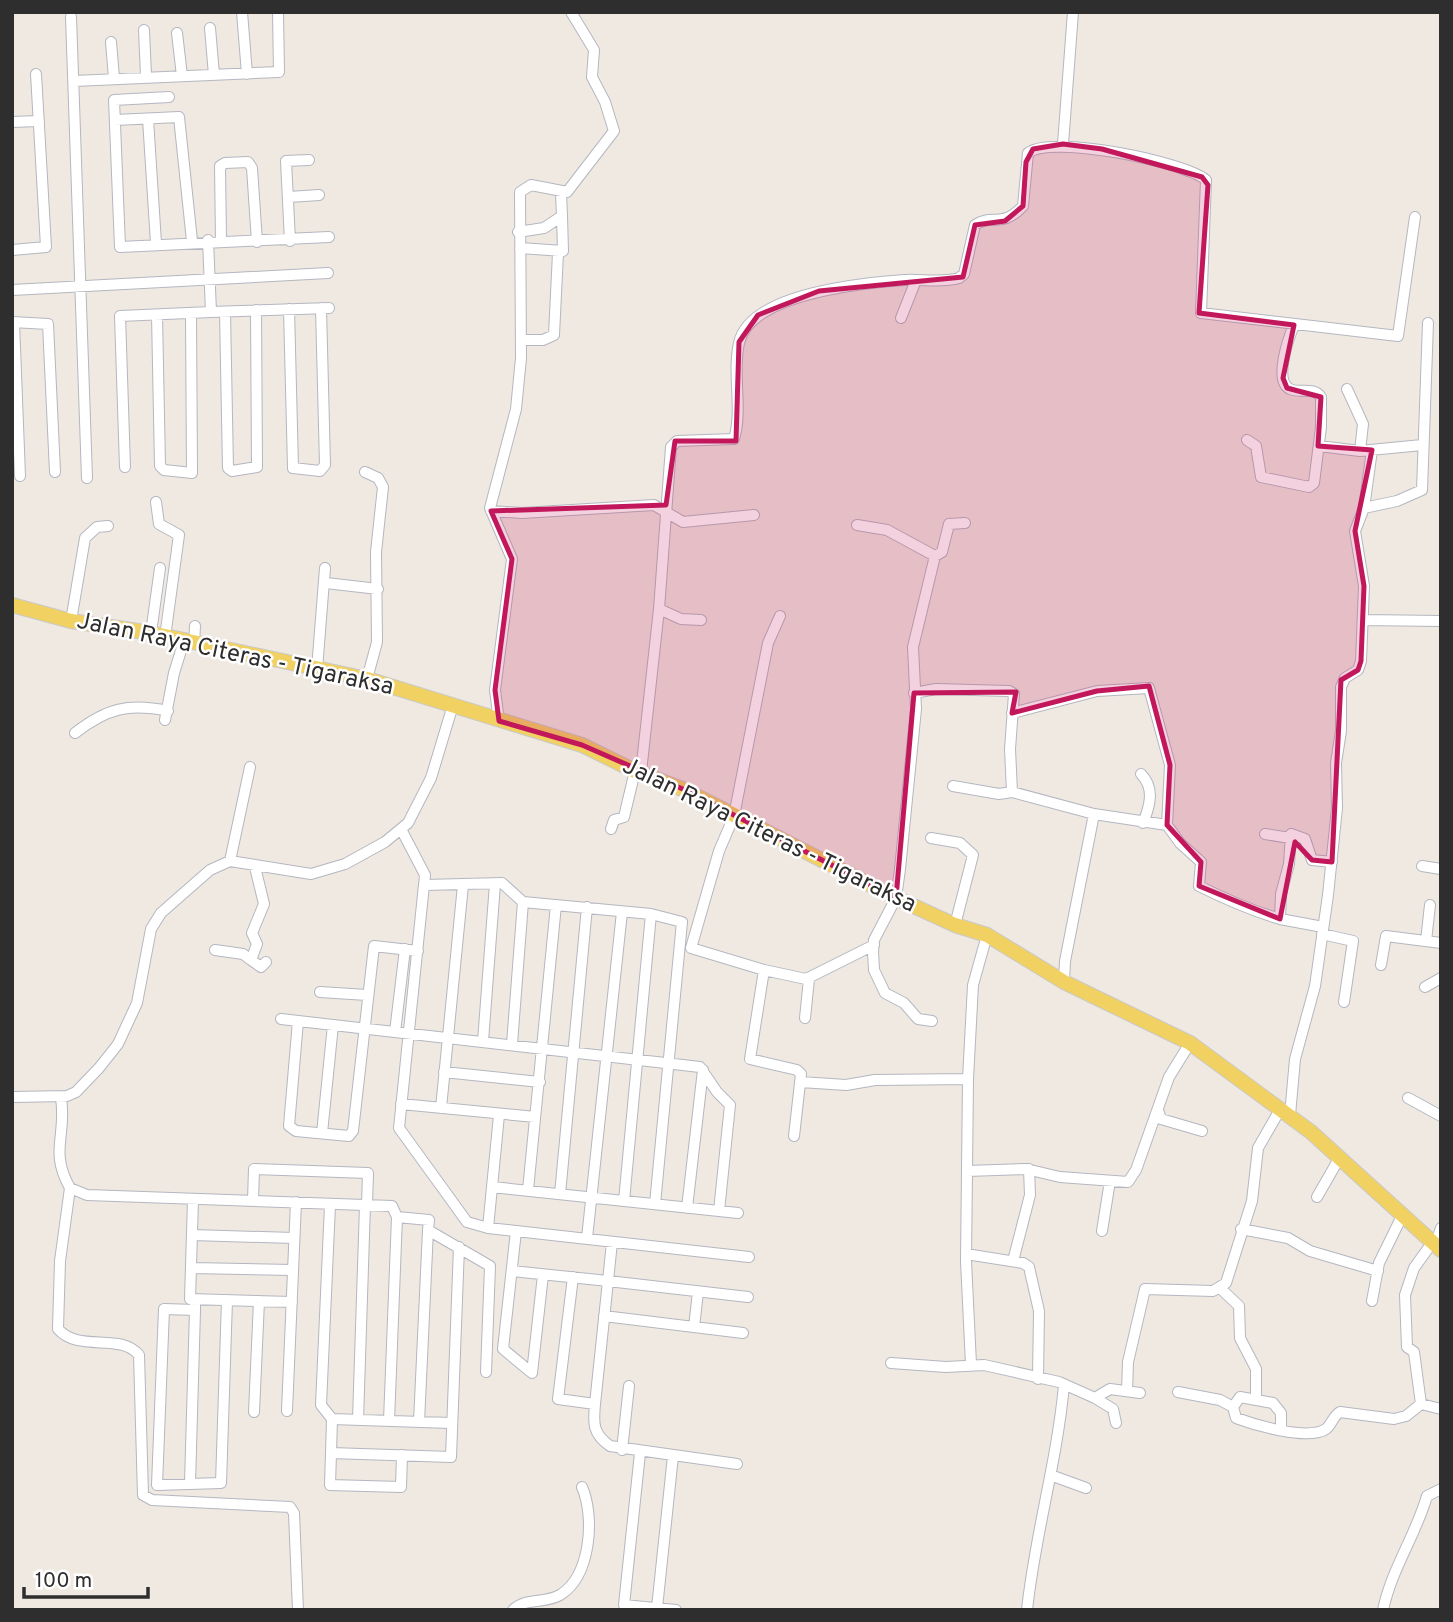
<svg xmlns="http://www.w3.org/2000/svg" width="1453" height="1622" font-family="Overpass,sans-serif">
  <style>
    .lines { fill: none; stroke-linecap: round; stroke-linejoin: round }
    .minor-casing { stroke: #b4b7c1; stroke-width: 12 }
    .major-casing { stroke: #c9c9c9; stroke-width: 16 }
    .minor { stroke: #fff; stroke-width: 10 }
    .major { stroke: #f2d163; stroke-width: 14 }
    .marked { fill: #c2185b; fill-opacity: 0.2; stroke: #c2185b; stroke-width: 5; stroke-linejoin: round }
    .labels { text-anchor: middle; dominant-baseline: central; stroke-width: 5; stroke-linejoin: round; paint-order: stroke }
    .street-label { font-size: 24px; fill: #2e2e2e; stroke: #fff }
  </style>
  <rect width="100%" height="100%" fill="#efe9e1"/>
  <g class="lines">
    <g class="minor-casing">
      <path id="minor" d="M 242,12 L 247,74
        M 71,17 L 87,478
        M 210,28 L 214,75
        M 144,30 L 146,76
        M 177,33 L 182,76
        M 111,42 L 114,78
        M 74,81 L 279,72 L 278,12
        M 169,97 L 114,100 L 120,247 L 329,237
        M 148,119 L 156,243
        M 115,120 L 179,117 L 192,241
        M 12,122 L 39,121
        M 1063,144 L 1073,12
        M 289,197 L 319,195
        M 518,232 L 544,228 L 562,216 L 561,193
        M 208,240 L 211,312 L 329,308
        M 221,241 L 220,166 L 225,163 L 248,162 L 252,168 L 257,242
        M 290,241 L 286,161 L 309,160
        M 520,248 L 563,251 L 562,216
        M 12,250 L 46,247 L 36,74
        M 12,290 L 328,273
        M 289,309 L 293,468 L 320,471 L 325,465 L 321,308
        M 225,312 L 228,468 L 232,471 L 257,467 L 256,310
        M 157,315 L 160,466 L 164,470 L 192,473 L 191,314
        M 901,318 L 916,280
        M 12,322 L 48,324 L 55,472
        M 14,322 L 20,476
        M 521,340 L 543,340 L 554,335 L 558,253
        M 1347,389 L 1363,424 L 1360,451
        M 1247,440 L 1256,446 L 1261,477 L 1309,487 L 1314,483 L 1321,427 L 1321,397 C 1313,386 1300,394 1290,389 C 1273,381 1289,337 1294,325
        M 1319,446 L 1360,451 L 1422,445
        M 125,467 L 120,316 L 211,312
        M 365,472 L 378,478 L 383,487 L 376,552 L 377,642 L 367,679
        M 156,502 L 159,524 L 179,535 L 165,637
        M 1364,508 L 1397,501 L 1422,490 L 1428,323
        M 491,511 L 522,513 L 654,505 L 683,522 L 754,515
        M 857,525 L 887,530 L 935,556 L 913,647 L 916,709 L 900,869 L 896,898 L 874,940 L 873,952 L 874,970 L 885,993 L 904,1003 L 918,1019 L 932,1021
        M 935,556 L 942,552 L 949,524 L 965,523
        M 326,583 L 378,589
        M 659,609 L 681,619 L 701,620
        M 780,616 L 768,643 L 734,816 L 719,851 L 691,948 L 764,970 L 806,979 L 874,945
        M 1363,620 L 1441,621
        M 71,621 L 85,538 L 97,527 L 108,526
        M 151,633 L 160,568
        M 194,644 L 195,626
        M 317,669 L 325,568
        M 914,693 L 936,689 L 1009,691 L 1014,694 L 1010,749 L 1012,792
        M 1012,713 L 1097,691 L 1149,688 L 1170,765 L 1167,825
        M 165,720 L 174,673 L 184,641
        M 499,721 L 495,690 L 512,559 L 490,508 L 516,409 L 521,358 L 520,192 L 531,185 L 567,192 L 614,131 L 605,102 L 592,77 L 594,50 L 571,12
        M 75,733 C 107,708 129,703 168,711
        M 641,772 L 659,609 L 671,447 L 677,441 L 734,439 C 743,409 732,374 739,343 C 750,293 863,283 905,280 C 923,279 942,283 959,278 L 964,274 L 975,225 C 992,213 1002,229 1023,206 L 1028,153 C 1051,134 1185,162 1206,180 L 1201,313 L 1398,336 L 1415,217
        M 1141,774 C 1155,788 1150,806 1143,823
        M 953,786 L 999,794 L 1012,792 L 1094,814 L 1167,825 L 1180,843 L 1201,862 L 1199,886 C 1225,899 1253,911 1280,919
        M 401,829 L 425,875 L 399,1128 L 467,1222 L 488,1228 L 499,1115
        M 611,829 L 614,820 L 624,817 L 635,771
        M 1265,834 L 1290,838
        M 931,838 L 960,843 L 973,855 L 955,925
        M 230,861 L 250,767
        M 1422,866 L 1441,869
        M 425,885 L 502,883 L 523,902 L 512,1044
        M 523,902 L 651,914 L 682,922 L 655,1204
        M 1323,927 L 1280,919 L 1281,894 L 1289,864 L 1291,834 L 1305,839 L 1312,860 L 1332,862
        M 1322,934 L 1353,941 L 1344,1002
        M 1426,941 L 1430,905
        M 215,950 L 243,954 L 251,960 L 257,944 L 252,933 L 264,904 L 255,867
        M 251,960 L 261,967 L 266,962
        M 1381,965 L 1386,936 L 1441,943
        M 764,970 L 750,1059 L 797,1070 L 801,1074 L 794,1136
        M 1064,982 L 1065,961 L 1094,814
        M 1425,987 L 1441,978
        M 320,992 L 367,995
        M 805,1018 L 809,979
        M 281,1019 L 700,1067 L 717,1092 L 730,1105 L 719,1211
        M 298,1021 L 289,1126 L 296,1131 L 349,1136 L 353,1131 L 374,946 L 418,951
        M 395,1032 L 405,949
        M 483,1041 L 495,884
        M 444,1072 L 540,1082
        M 801,1082 L 846,1085 L 875,1080 L 968,1079
        M 12,1097 L 67,1096 L 76,1092 L 99,1068 L 118,1044 L 137,1003 L 151,929 L 161,913 L 210,870 L 230,861 L 311,874 L 345,864 L 385,842 L 408,823 L 431,778 L 453,705
        M 61,1098 C 67,1136 49,1151 70,1188 L 87,1195 L 392,1206 L 397,1217 L 389,1421
        M 1408,1098 L 1441,1116
        M 401,1104 L 535,1117
        M 441,1108 L 463,885
        M 1158,1110 L 1161,1119 L 1202,1131
        M 1290,1115 L 1295,1059 L 1315,986 L 1328,895 L 1337,808 L 1336,763 L 1341,731 L 1341,687 L 1345,678 L 1358,670 L 1361,661 L 1364,586 L 1355,531 L 1364,508 L 1372,450
        M 322,1133 L 333,1025
        M 967,1171 L 1026,1169 L 1060,1177 L 1128,1182 L 1136,1170 L 1169,1077 L 1190,1043
        M 492,1187 L 738,1213
        M 70,1188 L 60,1261 L 58,1329 C 79,1353 120,1332 139,1355 L 143,1495 L 152,1500 L 290,1507 L 294,1513 L 298,1610
        M 528,1190 L 556,905
        M 560,1194 L 587,907
        M 1317,1197 L 1340,1157
        M 193,1200 L 190,1299 L 292,1302
        M 253,1201 L 254,1169 L 368,1173 L 367,1205
        M 624,1201 L 651,914
        M 330,1205 L 321,1405 L 332,1419
        M 687,1208 L 703,1070
        M 397,1217 L 429,1220 L 428,1230 L 490,1266 L 486,1372
        M 488,1228 L 516,1231 L 503,1349 L 532,1373 L 543,1275
        M 1241,1229 L 1288,1238 L 1310,1251 L 1378,1271
        M 516,1231 L 749,1257
        M 1102,1231 L 1110,1181
        M 192,1235 L 294,1238
        M 587,1238 L 622,912
        M 612,1242 L 608,1281 L 748,1297
        M 1435,1245 L 1441,1228
        M 966,1254 L 1023,1263 L 1029,1267 L 1039,1311 L 1038,1379
        M 1013,1261 L 1030,1195 L 1029,1169
        M 191,1268 L 293,1270
        M 512,1271 L 608,1281 L 595,1404 L 558,1399 L 573,1277
        M 1220,1288 L 1239,1306 L 1240,1338 L 1256,1369 L 1256,1398
        M 195,1299 L 195,1310 L 164,1309 L 157,1485 L 221,1483 L 227,1300
        M 1372,1301 L 1379,1263 L 1402,1216
        M 604,1316 L 743,1333
        M 694,1327 L 698,1292
        M 891,1363 L 946,1367 L 984,1365 L 1059,1382 L 1095,1398 L 1110,1389 L 1140,1393
        M 971,1364 L 966,1261 L 968,1079 L 973,985 L 987,935
        M 1127,1391 L 1128,1362 L 1145,1289 L 1213,1291 L 1226,1283 L 1252,1201 L 1258,1148 L 1281,1108
        M 1178,1392 L 1220,1400 L 1233,1407 L 1236,1418 C 1255,1425 1308,1441 1326,1429 C 1332,1424 1333,1416 1340,1412 L 1394,1419 L 1406,1416 L 1421,1404 L 1441,1409
        M 1095,1398 L 1113,1409 L 1116,1423
        M 595,1404 C 593,1424 593,1434 610,1446 L 737,1464
        M 1421,1404 L 1414,1352 L 1407,1347 L 1405,1295 L 1414,1268 L 1432,1243
        M 1233,1407 L 1240,1397 L 1273,1403 L 1281,1413 L 1281,1430
        M 287,1411 L 296,1202
        M 254,1412 L 259,1301
        M 358,1420 L 365,1205
        M 419,1422 L 428,1230
        M 451,1423 L 332,1419 L 331,1453 L 451,1457 L 459,1247
        M 622,1450 L 629,1386
        M 331,1453 L 330,1485 L 401,1487 L 402,1455
        M 640,1453 L 624,1605 L 676,1610
        M 1053,1476 L 1086,1488
        M 190,1483 L 195,1310
        M 657,1608 L 673,1456
        M 513,1610 C 526,1597 545,1604 560,1595 C 591,1576 595,1517 582,1487
        M 1027,1610 C 1035,1534 1057,1462 1064,1385
        M 1383,1610 C 1392,1568 1415,1537 1427,1496 L 1441,1489"/>
    </g>
    <g class="major-casing">
      <path id="major" d="M 12,605 L 71,621 L 151,633 L 367,679 L 582,745 L 635,771 L 685,790 L 896,898 L 955,925 L 987,935 L 1064,982 L 1190,1043 L 1311,1132 L 1441,1250"/>
    </g>
    <use href="#minor" class="minor"/>
    <use href="#major" class="major"/>
  </g>
  <path class="marked" d="M 1063,144 L 1102,149 L 1202,177 L 1208,185 L 1199,313 L 1294,325 L 1283,378 L 1287,388 L 1321,397 L 1318,446 L 1372,450 L 1355,531 L 1364,586 L 1361,661 L 1358,670 L 1341,680 L 1332,862 L 1312,860 L 1295,842 L 1280,919 L 1199,886 L 1201,862 L 1167,825 L 1170,765 L 1149,686 L 1097,691 L 1012,713 L 1016,692 L 914,693 L 896,898 L 685,790 L 582,745 L 499,721 L 495,690 L 512,559 L 491,511 L 666,505 L 675,441 L 736,441 L 739,342 L 758,315 L 819,291 L 963,277 L 975,225 L 1005,221 L 1023,206 L 1026,162 L 1033,149 Z"/>
  <g class="labels">
    <g class="street-label">
      <text transform="translate(235 655) rotate(12)">Jalan Raya Citeras - Tigaraksa</text>
      <text transform="translate(769 836) rotate(26)">Jalan Raya Citeras - Tigaraksa</text>
    </g>
  </g>
  <rect width="1453" height="1622" fill="none" stroke="#2e2e2e" stroke-width="28"/>
  <path d="M24 1587v10h124v-10" fill="none" stroke="#2e2e2e" stroke-width="3.5"/>
  <text x="35" y="1587" font-size="21" fill="#2e2e2e" stroke="#ffffff" stroke-width="5" paint-order="stroke">100 m</text>
</svg>
